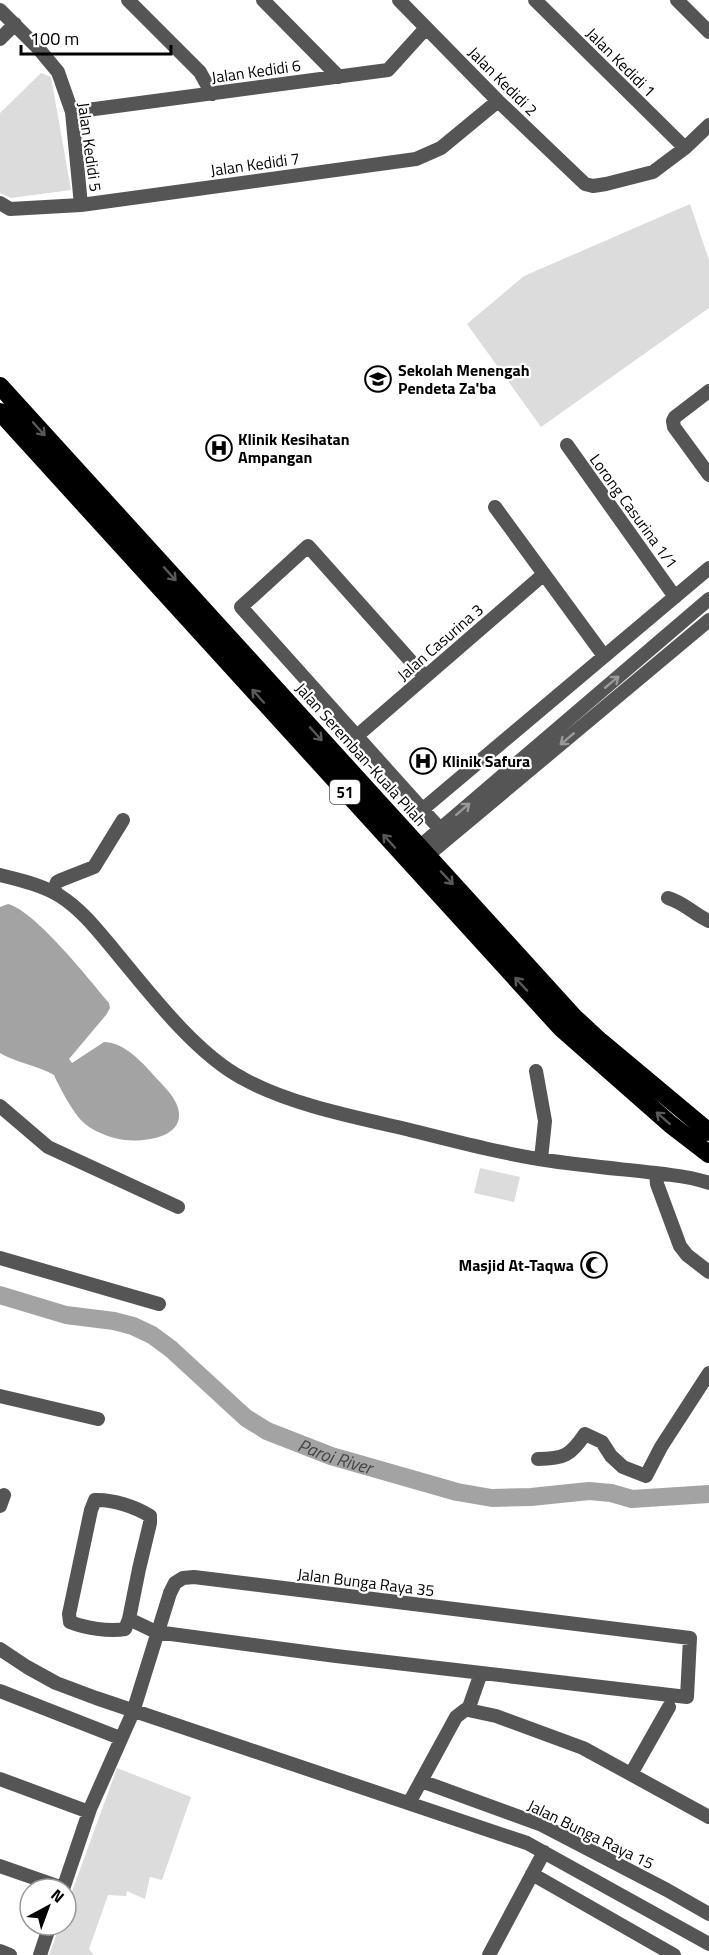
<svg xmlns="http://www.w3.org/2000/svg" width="709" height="1955" font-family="'Titillium Web',sans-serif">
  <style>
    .green { fill: #dcdcdc }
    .water { fill: #a3a3a3 }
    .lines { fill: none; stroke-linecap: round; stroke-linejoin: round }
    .river { stroke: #a3a3a3; stroke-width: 18 }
    .minor { stroke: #555; stroke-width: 14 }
    .highway { stroke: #000; stroke-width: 18 }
    .oneway { stroke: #595959 }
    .oneway2 { stroke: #999 }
    .labels { text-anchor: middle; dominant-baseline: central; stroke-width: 4.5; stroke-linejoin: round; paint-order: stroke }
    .shield { fill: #fff; stroke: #4c4c4c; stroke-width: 1.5 }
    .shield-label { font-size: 15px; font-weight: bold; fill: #000 }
    .street-label { font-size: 16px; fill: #000; stroke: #fff }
    .poi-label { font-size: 16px; font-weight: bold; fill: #000; stroke: #fff; text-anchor: start }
    .water-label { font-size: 18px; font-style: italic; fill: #444; stroke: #fff }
  </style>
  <rect width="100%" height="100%" fill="#fff"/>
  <path class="green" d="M 41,73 L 51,77 L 71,190 L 11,198 L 0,193 L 0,113 Z
    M 690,204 L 709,260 L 709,308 L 541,427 L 467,324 L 524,276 Z
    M 480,1168 L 520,1177 L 514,1202 L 474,1193 Z
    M 117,1768 L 191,1797 L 162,1880 L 150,1877 L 145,1899 L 127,1891 L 126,1896 L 108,1895 L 89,1949 L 94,1955 L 49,1955 L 60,1925 L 66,1925 L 66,1908 Z"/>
  <path class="water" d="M 8,904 C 35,911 89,979 109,1003 L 110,1008 L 106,1015 L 69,1059 L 72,1063 L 104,1042 C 122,1042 139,1059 150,1071 C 159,1082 174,1094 178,1108 C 186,1137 146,1142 125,1140 C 113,1139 92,1131 83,1122 C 74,1114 59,1087 54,1075 C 36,1065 17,1063 0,1053 L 0,907 Z"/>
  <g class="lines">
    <path class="river" id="s1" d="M 0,1295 L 66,1315 L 114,1321 L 133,1326 L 152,1335 L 171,1349 L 246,1418 L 267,1431 L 331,1456 L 457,1492 L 492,1498 L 531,1497 L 589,1491 L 611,1493 L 632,1499 L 709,1494"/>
    <path class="minor" d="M 128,0 L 200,72 L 212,94
      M 263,0 L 339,77
      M 399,0 L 498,101 L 585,184 L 593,186 L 606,184 L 653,172 L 685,148 L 709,125
      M 535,0 L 685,148
      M 677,0 L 709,32
      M 0,10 L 38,48 L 58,72 L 72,112 L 81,205
      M 0,39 L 15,24
      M 72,112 L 388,70 L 426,28
      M 0,203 L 10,209 L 81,205 L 416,159 L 441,148 L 498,101
      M 709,391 L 675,417 L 673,421 L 674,427 L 709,475
      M 567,445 L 675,597
      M 495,507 L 604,656
      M 425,677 L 308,546 L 241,607 L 440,829
      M 358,735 L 544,574
      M 423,809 L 709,568
      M 419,847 L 709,599
      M 427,856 L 709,620
      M 0,875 C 20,880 42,885 60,896 C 81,909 98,931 114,950 C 148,991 195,1053 242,1078 C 288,1104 354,1117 406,1129 C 454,1141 503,1154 552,1161 C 586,1166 621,1169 656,1173 C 676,1176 689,1176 709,1183
      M 53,892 L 57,882 L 61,880 L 94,867 L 123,820
      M 668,898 C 685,903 693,914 709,921
      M 536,1071 L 545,1121 L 541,1159
      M 0,1106 L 48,1147 L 178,1207
      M 656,1173 L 657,1184 L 680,1246 L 687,1255 L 709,1272
      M 0,1258 L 159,1304
      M 0,1396 L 98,1419
      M 538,1459 C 564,1459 571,1455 585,1434 L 602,1442 L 611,1456 L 623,1467 L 646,1476 L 661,1447 L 709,1373
      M 0,1506 L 4,1495
      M 0,1649 L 27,1667 L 56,1683 L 96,1698 L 527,1843 L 709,1944
      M 0,1691 L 120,1738
      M 468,1710 L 496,1716 L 583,1748 L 709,1817
      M 631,1774 L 669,1707
      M 0,1779 L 89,1812
      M 421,1781 L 542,1825 L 667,1890 L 709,1914
      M 409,1803 L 456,1717 L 465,1710 L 468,1710 L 481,1673
      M 0,1866 L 63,1888
      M 532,1874 L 674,1955
      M 63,1889 L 90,1809 L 133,1712 L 170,1593 L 175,1583 L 183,1578 L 194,1577 L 690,1638 L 687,1697 L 336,1656 L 156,1632 L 129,1619 L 139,1569 L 150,1523 L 150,1516 C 136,1507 112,1499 95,1500 L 91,1510 L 69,1614 L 70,1622 C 85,1628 109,1632 125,1629 L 129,1619
      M 0,1951 L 10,1955
      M 40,1955 L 50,1925
      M 489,1955 L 544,1852"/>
    <path class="highway" d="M 0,386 L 574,1017 L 600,1041 L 709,1132
      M 0,412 L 561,1028 L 670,1124 L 709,1154"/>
  </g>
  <defs><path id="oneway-shaft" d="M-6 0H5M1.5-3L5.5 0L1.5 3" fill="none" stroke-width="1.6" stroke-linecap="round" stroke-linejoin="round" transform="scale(1.5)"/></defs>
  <g class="oneway">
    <use href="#oneway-shaft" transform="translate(39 429) rotate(48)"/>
    <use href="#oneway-shaft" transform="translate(170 574) rotate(48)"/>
    <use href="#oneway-shaft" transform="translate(258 696) rotate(-132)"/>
    <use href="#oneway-shaft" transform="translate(316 734) rotate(48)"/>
    <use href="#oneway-shaft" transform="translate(389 841) rotate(-132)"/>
    <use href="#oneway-shaft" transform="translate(447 878) rotate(47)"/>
    <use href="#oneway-shaft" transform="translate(521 984) rotate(-133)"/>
    <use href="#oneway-shaft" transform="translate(663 1118) rotate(-139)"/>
  </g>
  <g class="oneway2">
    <use href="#oneway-shaft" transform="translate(612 682) rotate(-40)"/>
    <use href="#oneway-shaft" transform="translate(567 739) rotate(140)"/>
    <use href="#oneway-shaft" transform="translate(463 809) rotate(-41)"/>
  </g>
  <defs>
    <g id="school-ring" transform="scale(1.35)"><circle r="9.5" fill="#fff" stroke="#000" stroke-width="1.5"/><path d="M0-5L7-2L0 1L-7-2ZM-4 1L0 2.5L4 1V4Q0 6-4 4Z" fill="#000"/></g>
    <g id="hospital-ring" transform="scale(1.35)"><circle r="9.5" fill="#fff" stroke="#000" stroke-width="1.5"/><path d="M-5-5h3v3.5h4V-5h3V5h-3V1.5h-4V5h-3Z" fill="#000"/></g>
    <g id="mosque-ring" transform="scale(1.35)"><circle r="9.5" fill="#fff" stroke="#000" stroke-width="1.5"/><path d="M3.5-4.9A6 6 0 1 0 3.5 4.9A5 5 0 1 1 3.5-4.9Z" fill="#000"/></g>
  </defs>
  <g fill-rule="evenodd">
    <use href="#school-ring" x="378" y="379"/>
    <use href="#hospital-ring" x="219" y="448"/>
    <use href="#hospital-ring" x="423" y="761"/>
    <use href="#mosque-ring" x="594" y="1265"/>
  </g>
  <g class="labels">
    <rect class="shield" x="330" y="780" width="30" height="24" rx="4.5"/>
    <g class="shield-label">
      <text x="345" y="792">51</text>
    </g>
    <g class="street-label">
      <text transform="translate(621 62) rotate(45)">Jalan Kedidi 1</text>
      <text transform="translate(256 71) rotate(-8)">Jalan Kedidi 6</text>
      <text transform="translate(503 81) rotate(45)">Jalan Kedidi 2</text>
      <text transform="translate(90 147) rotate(82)">Jalan Kedidi 5</text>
      <text transform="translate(255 164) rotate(-8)">Jalan Kedidi 7</text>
      <text transform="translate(634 511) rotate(54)">Lorong Casurina 1/1</text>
      <text transform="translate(440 642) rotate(-41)">Jalan Casurina 3</text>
      <text transform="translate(361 754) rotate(48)">Jalan Seremban-Kuala Pilah</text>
      <text transform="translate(366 1582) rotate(7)">Jalan Bunga Raya 35</text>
      <text transform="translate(591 1834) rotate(26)">Jalan Bunga Raya 15</text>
    </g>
    <g class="poi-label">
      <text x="398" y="370">Sekolah Menengah<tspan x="398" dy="18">Pendeta Za'ba</tspan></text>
      <text x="238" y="439">Klinik Kesihatan<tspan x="238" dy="18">Ampangan</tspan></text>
      <text x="442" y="761">Klinik Safura</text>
      <text x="574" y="1265" text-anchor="end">Masjid At-Taqwa</text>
    </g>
    <g class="water-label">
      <text stroke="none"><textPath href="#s1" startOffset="381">Paroi River</textPath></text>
    </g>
  </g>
  <g transform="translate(48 1907) rotate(41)"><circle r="28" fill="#ffffff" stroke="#999999" stroke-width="1.5"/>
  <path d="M0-4.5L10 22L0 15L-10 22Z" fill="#000000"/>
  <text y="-9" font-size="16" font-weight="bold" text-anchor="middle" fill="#000000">N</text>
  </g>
  <path d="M21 45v9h150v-9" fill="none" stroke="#000000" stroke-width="3"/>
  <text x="30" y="45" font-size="18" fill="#000000" stroke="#ffffff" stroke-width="4.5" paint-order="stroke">100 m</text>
</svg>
